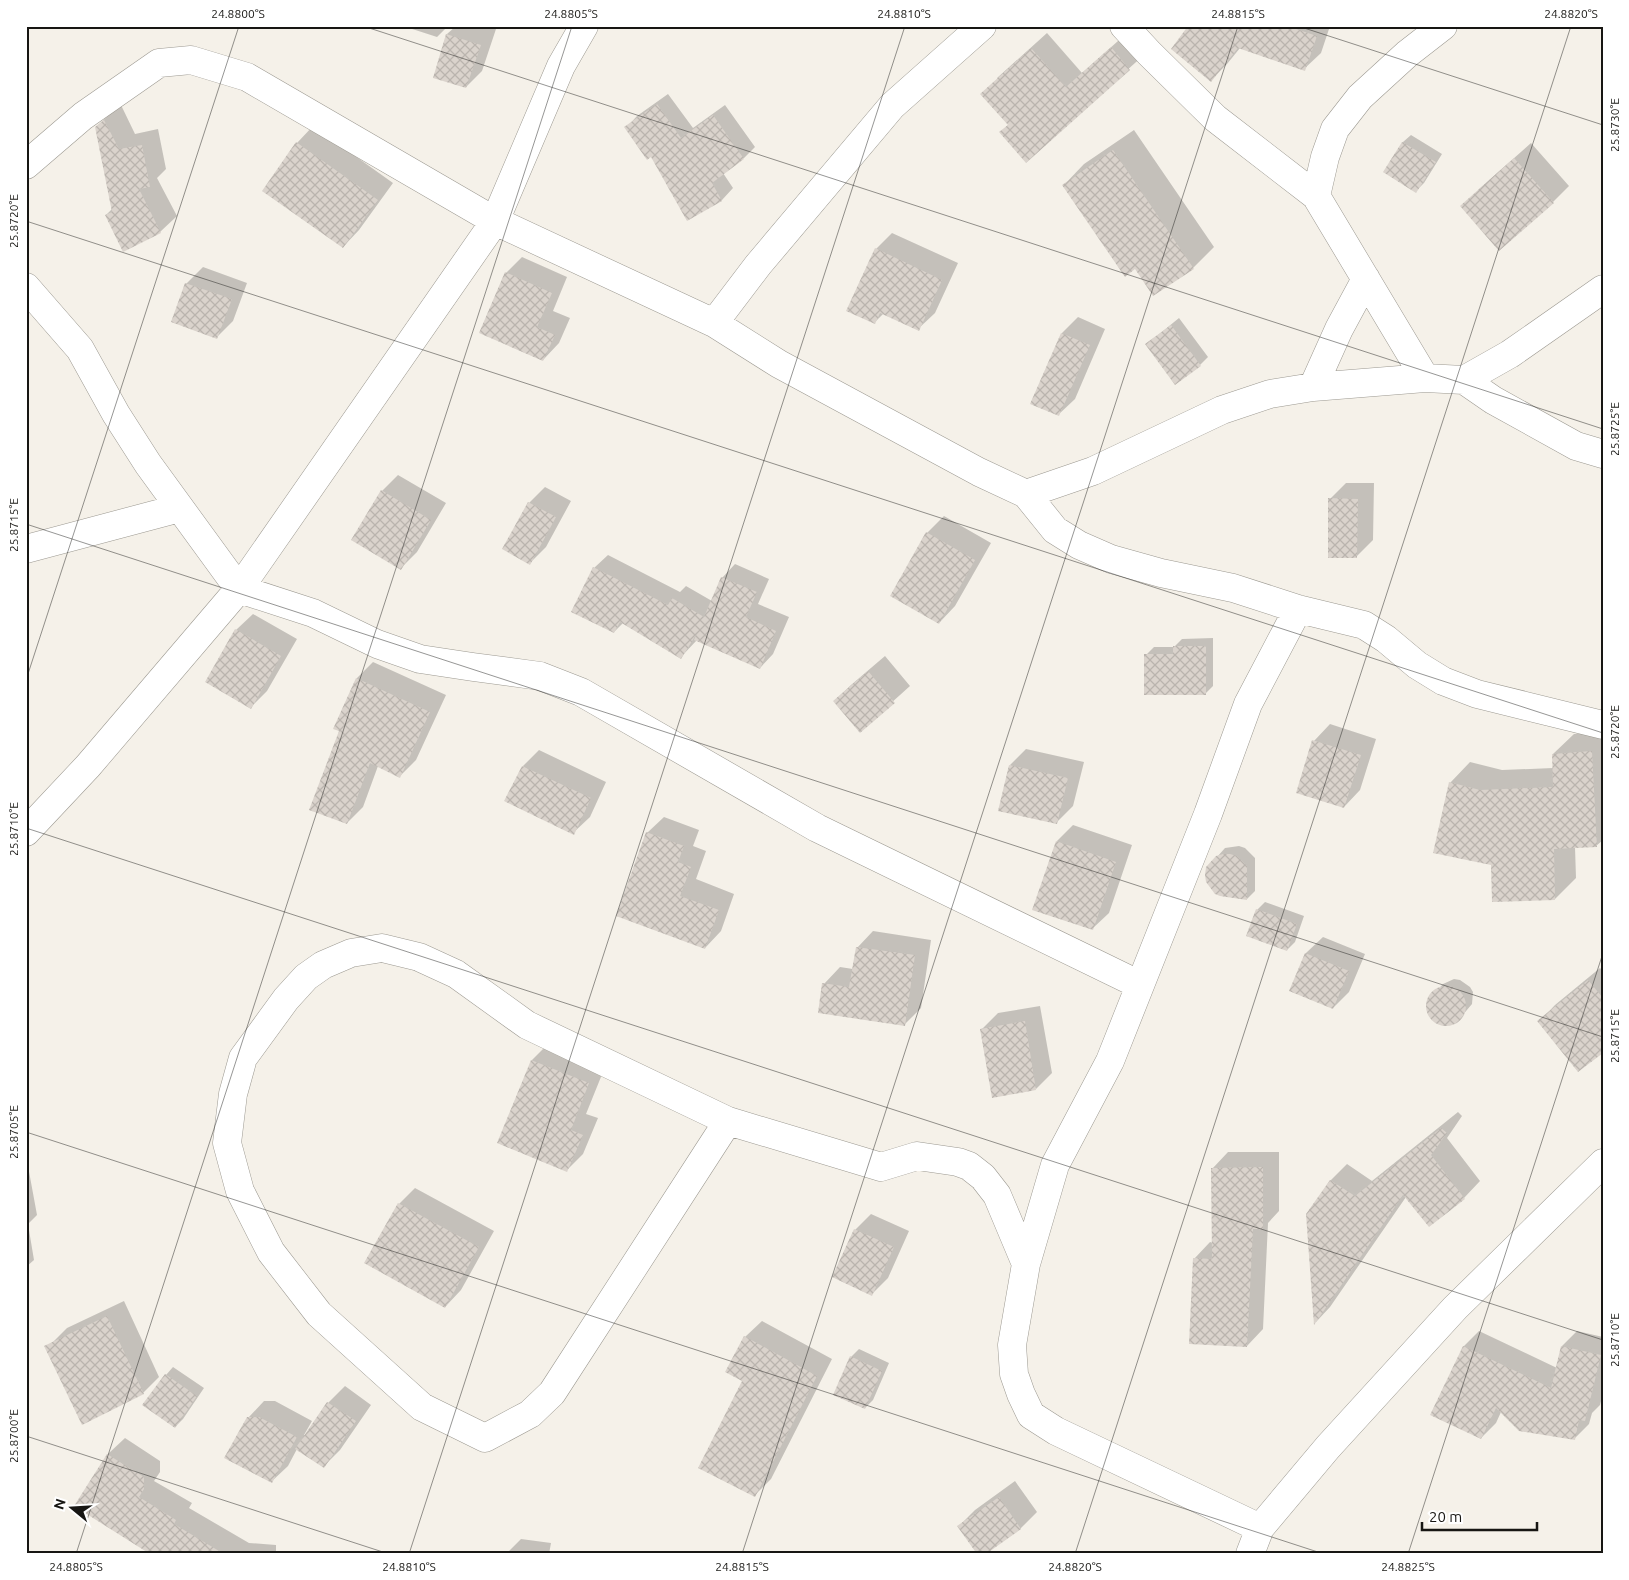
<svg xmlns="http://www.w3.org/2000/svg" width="1629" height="1580" font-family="Ubuntu,sans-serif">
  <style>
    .shadow { fill: #0003 }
    .building { fill: url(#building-cross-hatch) }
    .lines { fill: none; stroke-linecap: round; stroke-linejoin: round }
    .minor-casing { stroke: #9c9991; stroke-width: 29 }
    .minor { stroke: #fff; stroke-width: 28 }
    .ticks { fill: none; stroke: #171613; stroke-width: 1; stroke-opacity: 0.45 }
    .neatline { fill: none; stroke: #171613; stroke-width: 2 }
    .ticks-label { font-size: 12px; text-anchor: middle; fill: #171613 }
  </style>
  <defs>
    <pattern id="building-cross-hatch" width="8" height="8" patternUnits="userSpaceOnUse" patternTransform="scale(1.25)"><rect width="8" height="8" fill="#dad3cc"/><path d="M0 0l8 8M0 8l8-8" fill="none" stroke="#bab4ae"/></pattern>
  </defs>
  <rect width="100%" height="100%" fill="#f5f1e9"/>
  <path class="shadow" d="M 403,26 L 448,26 L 437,37 Z
    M 456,26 L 488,26 L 496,29 L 482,71 L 466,87 L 447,34 Z
    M 1190,26 L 1330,26 L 1321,53 L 1304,69 L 1240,48 L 1227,64 L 1211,80 Z
    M 1047,33 L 1082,73 L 1127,33 L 1145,54 L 1026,161 L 1001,132 L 1009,124 L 997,78 Z
    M 668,94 L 693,128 L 725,105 L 755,147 L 744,158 L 723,173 L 733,188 L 722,200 L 688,219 L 651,155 L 626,128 L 637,116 Z
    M 121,105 L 135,134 L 158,129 L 166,169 L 157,178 L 177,216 L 160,232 L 106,215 L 112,209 L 96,127 L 113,111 Z
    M 313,126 L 393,183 L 359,230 L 343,247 L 264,191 L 297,143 Z
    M 1134,130 L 1214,247 L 1193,268 L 1135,267 L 1064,185 L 1084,164 Z
    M 1411,135 L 1442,154 L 1424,183 L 1416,191 L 1385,171 L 1403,142 Z
    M 1531,143 L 1569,186 L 1553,202 L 1478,190 Z
    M 892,233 L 958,263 L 935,313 L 918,329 L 884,313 L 875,322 L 876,249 Z
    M 522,257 L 567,277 L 553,311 L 570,318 L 559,343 L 543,360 L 506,273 Z
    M 203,267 L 247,283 L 233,321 L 217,337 L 173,322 L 187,283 Z
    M 1078,317 L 1105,329 L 1075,399 L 1058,415 L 1032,403 L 1062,333 Z
    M 1179,318 L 1208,357 L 1200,365 L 1147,344 Z
    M 398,475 L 446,503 L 417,552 L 401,568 L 382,491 Z
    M 1346,483 L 1374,483 L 1373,540 L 1357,556 L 1330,499 Z
    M 545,487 L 571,501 L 546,547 L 530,563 L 529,503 Z
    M 944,516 L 991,543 L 955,606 L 939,623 L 892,596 L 927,533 Z
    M 608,555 L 680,592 L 686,586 L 712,601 L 722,578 L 735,564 L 769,579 L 758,604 L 789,617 L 773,654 L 760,668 L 697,640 L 681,657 L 623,623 L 614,632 L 594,568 Z
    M 253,614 L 297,639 L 267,691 L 251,707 L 236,630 Z
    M 1213,638 L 1213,686 L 1205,694 L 1146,655 L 1154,647 L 1174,647 L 1182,639 Z
    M 885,656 L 910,686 L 860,731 L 834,701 L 851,685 Z
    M 373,662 L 446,695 L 416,760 L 400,776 L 378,766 L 363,807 L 347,823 L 341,731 L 335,728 L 357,678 Z
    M 1330,724 L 1376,739 L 1360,790 L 1344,807 L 1314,741 Z
    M 1603,732 L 1603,840 L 1596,846 L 1575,847 L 1576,878 L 1555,899 L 1492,864 L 1450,783 L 1470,762 L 1502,770 L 1553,768 L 1553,754 L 1574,734 Z
    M 1026,749 L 1084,762 L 1073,806 L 1057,822 L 1010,765 Z
    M 539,750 L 606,782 L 590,817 L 573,833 L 523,766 Z
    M 664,817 L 699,830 L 693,846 L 706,851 L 696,879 L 734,894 L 721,931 L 705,948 L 647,833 Z
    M 1073,825 L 1132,845 L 1109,913 L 1092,929 L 1057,841 Z
    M 1239,846 L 1245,848 L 1255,858 L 1255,891 L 1247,899 L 1217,857 L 1225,848 Z
    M 1265,902 L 1304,916 L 1295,942 L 1287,950 L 1257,910 Z
    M 873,931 L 931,940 L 921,1008 L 905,1024 L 824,984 L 840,967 L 853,969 L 857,948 Z
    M 1323,937 L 1365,954 L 1349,992 L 1333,1008 L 1291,991 L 1306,953 Z
    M 1600,968 L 1603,971 L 1603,1051 L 1539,1022 L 1555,1005 Z
    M 1454,979 L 1460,980 L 1470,987 L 1473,992 L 1472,1004 L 1461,1017 L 1451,1024 L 1440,1023 L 1431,1016 L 1428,1010 L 1428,1003 L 1430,998 L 1443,984 Z
    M 1040,1006 L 1052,1073 L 1036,1089 L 981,1030 L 998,1013 Z
    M 548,1044 L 605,1067 L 586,1114 L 598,1118 L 583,1154 L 567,1170 L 498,1143 L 532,1060 Z
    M 1458,1112 L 1462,1116 L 1447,1138 L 1480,1181 L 1464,1198 L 1429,1226 L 1406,1197 L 1330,1307 L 1316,1322 L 1307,1215 L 1331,1180 L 1347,1164 L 1372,1181 Z
    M 1228,1152 L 1279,1152 L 1279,1211 L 1268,1223 L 1263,1329 L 1247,1346 L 1194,1259 L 1210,1242 L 1213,1243 L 1212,1169 Z
    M 26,1166 L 28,1166 L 37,1215 L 28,1224 L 34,1260 L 26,1267 Z
    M 415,1188 L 494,1231 L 461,1290 L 445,1307 L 399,1204 Z
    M 871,1214 L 909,1231 L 888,1278 L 872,1294 L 855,1230 Z
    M 124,1301 L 159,1377 L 143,1393 L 50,1345 L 67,1328 Z
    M 762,1321 L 832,1359 L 771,1479 L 755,1495 L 745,1337 Z
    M 1479,1331 L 1557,1368 L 1562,1346 L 1577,1331 L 1603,1337 L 1603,1393 L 1600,1405 L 1592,1413 L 1589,1424 L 1574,1439 L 1501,1412 L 1496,1423 L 1481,1438 L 1431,1414 L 1464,1346 Z
    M 859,1349 L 889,1363 L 873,1400 L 865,1408 L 851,1357 Z
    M 173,1367 L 204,1388 L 183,1419 L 175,1427 L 166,1375 Z
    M 345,1386 L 371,1405 L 340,1450 L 324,1466 L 297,1449 L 288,1466 L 271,1482 L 248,1418 L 264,1401 L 275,1401 L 312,1421 L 304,1435 L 306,1436 L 328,1403 Z
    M 125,1438 L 160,1461 L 160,1472 L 154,1481 L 192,1503 L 189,1508 L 249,1543 L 276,1545 L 276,1554 L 162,1554 L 76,1506 L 108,1454 Z
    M 1015,1481 L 1037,1512 L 1021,1528 L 984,1554 L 959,1526 L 975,1510 Z
    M 521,1539 L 551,1543 L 549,1554 L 506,1554 Z"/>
  <path class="building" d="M 1188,26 L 1287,26 L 1317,36 L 1305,71 L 1238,48 L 1211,82 L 1171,49 Z
    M 446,34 L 481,45 L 466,88 L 433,78 Z
    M 1111,47 L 1130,70 L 1026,163 L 999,132 L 1008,125 L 980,94 L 1031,48 L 1066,87 Z
    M 657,104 L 681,138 L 713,115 L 744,159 L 712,183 L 722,201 L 687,221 L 651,157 L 647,160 L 624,127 Z
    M 104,120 L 119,149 L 142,145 L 150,187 L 139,189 L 161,233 L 123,252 L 105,215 L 112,212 L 95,127 Z
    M 296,142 L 378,200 L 343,248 L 262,191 Z
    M 1402,142 L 1436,162 L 1416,193 L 1383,172 Z
    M 1113,150 L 1194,269 L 1153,296 L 1135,269 L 1125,277 L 1062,185 Z
    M 1514,158 L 1554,203 L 1499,251 L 1460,206 Z
    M 875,248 L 942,280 L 919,331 L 880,313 L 875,324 L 846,311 Z
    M 505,272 L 552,293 L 537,327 L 555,335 L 543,361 L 479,333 Z
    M 185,283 L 232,299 L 217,339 L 171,322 Z
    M 1171,325 L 1201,366 L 1175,385 L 1145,344 Z
    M 1061,333 L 1090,345 L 1059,416 L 1030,404 Z
    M 381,490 L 431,520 L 401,570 L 351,540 Z
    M 1328,498 L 1358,499 L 1357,558 L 1328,558 Z
    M 528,502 L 556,517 L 530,565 L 502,549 Z
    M 926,532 L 975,560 L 939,624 L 890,596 Z
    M 593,567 L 668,605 L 672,598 L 704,617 L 721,577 L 757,592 L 746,617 L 776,631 L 760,669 L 694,640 L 697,633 L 681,659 L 620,622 L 614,633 L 571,612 Z
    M 235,629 L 281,656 L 251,709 L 205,682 Z
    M 1173,646 L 1206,646 L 1206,695 L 1144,695 L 1144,654 L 1173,654 Z
    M 868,671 L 895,703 L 860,733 L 833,701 Z
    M 356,678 L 430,712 L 400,778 L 370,763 L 347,824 L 309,810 L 339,731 L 333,729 Z
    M 1312,740 L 1361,755 L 1344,808 L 1296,793 Z
    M 1592,751 L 1597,847 L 1554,849 L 1555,900 L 1492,902 L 1491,865 L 1433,853 L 1449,782 L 1480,790 L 1553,787 L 1552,754 Z
    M 1009,765 L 1068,778 L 1057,824 L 998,811 Z
    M 522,766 L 591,798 L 574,835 L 504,801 Z
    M 646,832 L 684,846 L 678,862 L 691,867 L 680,896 L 719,910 L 705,949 L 616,916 Z
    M 1056,841 L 1116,862 L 1093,930 L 1032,910 Z
    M 1223,854 L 1230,854 L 1237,856 L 1247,866 L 1247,900 L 1220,896 L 1215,894 L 1206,882 L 1205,875 L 1206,867 L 1216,856 Z
    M 1256,909 L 1297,924 L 1287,951 L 1246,936 Z
    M 856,947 L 915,955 L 905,1026 L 818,1013 L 822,983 L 849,987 Z
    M 1305,953 L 1349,971 L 1333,1009 L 1289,991 Z
    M 1588,980 L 1603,998 L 1603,1053 L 1578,1072 L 1537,1021 Z
    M1426 1006a20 20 0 1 1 40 0a20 20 0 1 1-40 0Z
    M 1025,1021 L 1036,1090 L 992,1098 L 980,1029 Z
    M 531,1060 L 589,1083 L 571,1130 L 583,1135 L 567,1172 L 497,1143 Z
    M 1441,1128 L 1447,1133 L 1431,1155 L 1465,1199 L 1429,1227 L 1403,1195 L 1314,1325 L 1306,1214 L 1330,1180 L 1355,1196 Z
    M 1263,1167 L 1263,1229 L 1253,1229 L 1247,1347 L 1189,1344 L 1193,1258 L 1212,1259 L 1211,1168 Z
    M 398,1203 L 479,1247 L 445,1308 L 364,1263 Z
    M 854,1229 L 894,1247 L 872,1296 L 832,1277 Z
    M 107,1316 L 144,1394 L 82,1425 L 44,1346 Z
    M 744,1336 L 817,1376 L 755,1497 L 698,1468 L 742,1381 L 725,1372 Z
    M 1463,1346 L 1551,1388 L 1561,1346 L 1601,1355 L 1585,1421 L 1579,1420 L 1575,1440 L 1519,1431 L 1496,1408 L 1481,1439 L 1430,1415 Z
    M 850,1356 L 882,1371 L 865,1409 L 833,1395 Z
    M 165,1374 L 197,1396 L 175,1428 L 142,1405 Z
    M 327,1402 L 356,1421 L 324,1468 L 295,1449 Z
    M 247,1417 L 259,1417 L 297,1437 L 272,1483 L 224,1458 Z
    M 107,1454 L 144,1477 L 144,1489 L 139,1497 L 176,1520 L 174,1524 L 224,1554 L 150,1554 L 74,1506 Z
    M 999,1497 L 1021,1529 L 986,1554 L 977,1554 L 957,1526 Z"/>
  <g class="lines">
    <g class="minor-casing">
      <path id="minor" d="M 1124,26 L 1149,53 L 1215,118 L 1316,196 L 1425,378
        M 26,165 L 83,116 L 159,63 L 191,60 L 247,77 L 495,221 L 714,323 L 779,364 L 979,472 L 1026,494 L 1055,530 L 1079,545 L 1111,559 L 1161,573 L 1233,588 L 1298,609 L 1364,625 L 1386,639 L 1417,665 L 1443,681 L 1477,694 L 1603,725
        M 1316,196 L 1325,157 L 1335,129 L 1360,97 L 1407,54 L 1443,26
        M 26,287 L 80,349 L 116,414 L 148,464 L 239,589 L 313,613 L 377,644 L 420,659 L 473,667 L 540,676 L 581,692 L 817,828 L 1140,985
        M 714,323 L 758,265 L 892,106 L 982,26
        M 1464,380 L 1510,354 L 1603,289
        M 1313,387 L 1339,329 L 1366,279
        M 1026,494 L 1093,471 L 1222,410 L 1270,394 L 1313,387 L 1425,378 L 1464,380 L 1493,400 L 1576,446 L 1603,454
        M 26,549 L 180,508
        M 26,832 L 88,766 L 239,589 L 495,221 L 561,66 L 584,26
        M 728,1121 L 552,1393 L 530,1414 L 485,1438 L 422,1407 L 319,1314 L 271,1252 L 240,1191 L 227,1143 L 233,1094 L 243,1058 L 286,999 L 306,977 L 323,965 L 351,953 L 382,948 L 419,957 L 456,974 L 527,1025 L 728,1121 L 881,1167 L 917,1156 L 958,1162 L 969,1166 L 983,1177 L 997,1195 L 1026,1264
        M 1260,1528 L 1056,1431 L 1031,1415 L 1021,1394 L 1014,1374 L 1012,1345 L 1026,1264 L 1055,1165 L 1110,1061 L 1208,814 L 1248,704 L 1298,609
        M 1250,1554 L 1260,1528 L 1328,1447 L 1455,1308 L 1603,1163"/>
    </g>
    <use href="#minor" class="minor"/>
  </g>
  <path class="ticks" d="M 363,26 L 1603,429M 1298,26 L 1603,125M 26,221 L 1603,733M 26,524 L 1603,1037M 26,680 L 239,26M 26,828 L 1603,1340M 26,1132 L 1324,1554M 26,1436 L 389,1554M 76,1554 L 572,26M 409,1554 L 905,26M 742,1554 L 1238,26M 1075,1554 L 1571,26M 1408,1554 L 1603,953"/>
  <rect width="1629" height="1580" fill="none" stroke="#ffffff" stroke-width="55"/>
  <g transform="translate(72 1508) rotate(288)" stroke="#ffffff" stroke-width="4" paint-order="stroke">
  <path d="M0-4L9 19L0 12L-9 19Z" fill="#171613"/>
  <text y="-8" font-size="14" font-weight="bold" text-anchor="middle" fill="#171613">N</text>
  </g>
  <path d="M1422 1522v8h115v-8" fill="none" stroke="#171613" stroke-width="2.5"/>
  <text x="1429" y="1522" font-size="15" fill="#171613" stroke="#ffffff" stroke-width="4" paint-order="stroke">20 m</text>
  <rect x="28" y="28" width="1574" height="1524" class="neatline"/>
  <g class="ticks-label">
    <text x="238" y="18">24.8800°S</text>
    <text x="571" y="18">24.8805°S</text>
    <text x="904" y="18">24.8810°S</text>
    <text x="1238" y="18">24.8815°S</text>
    <text x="1571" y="18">24.8820°S</text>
    <text transform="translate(1615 125) rotate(-90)" y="4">25.8730°E</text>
    <text transform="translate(14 221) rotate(-90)" y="4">25.8720°E</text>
    <text transform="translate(1615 429) rotate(-90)" y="4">25.8725°E</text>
    <text transform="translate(14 525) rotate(-90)" y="4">25.8715°E</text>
    <text transform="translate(1615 732) rotate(-90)" y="4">25.8720°E</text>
    <text transform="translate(14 829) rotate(-90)" y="4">25.8710°E</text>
    <text transform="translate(1615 1036) rotate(-90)" y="4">25.8715°E</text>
    <text transform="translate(14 1132) rotate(-90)" y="4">25.8705°E</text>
    <text transform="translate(1615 1340) rotate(-90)" y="4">25.8710°E</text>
    <text transform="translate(14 1436) rotate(-90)" y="4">25.8700°E</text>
    <text x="76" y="1571">24.8805°S</text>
    <text x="409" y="1571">24.8810°S</text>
    <text x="742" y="1571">24.8815°S</text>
    <text x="1075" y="1571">24.8820°S</text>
    <text x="1408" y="1571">24.8825°S</text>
  </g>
</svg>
